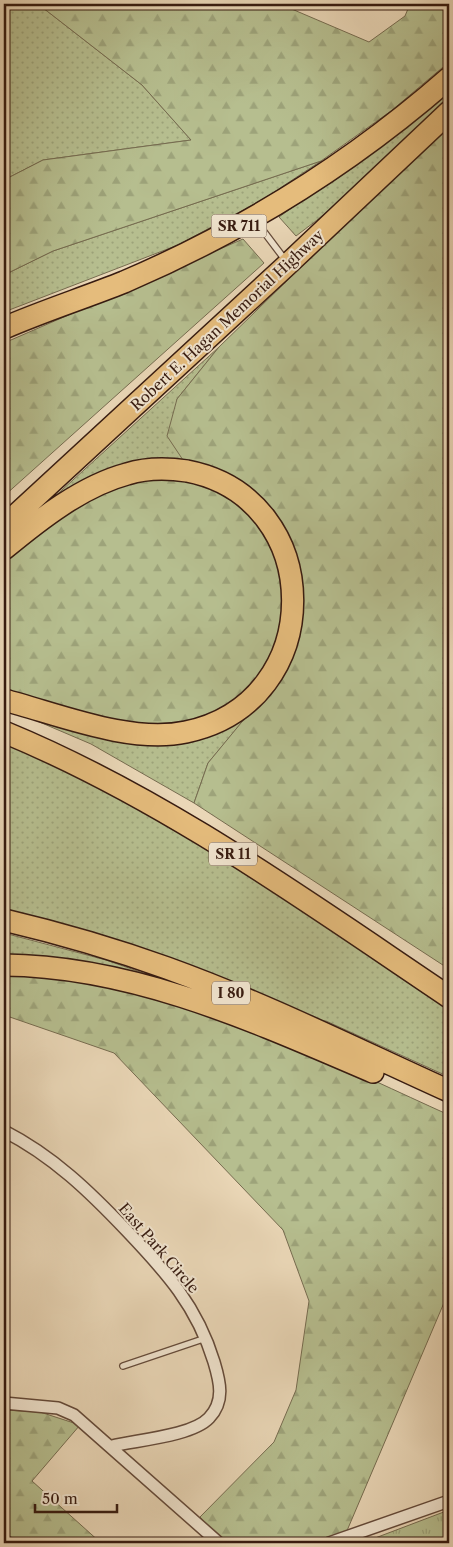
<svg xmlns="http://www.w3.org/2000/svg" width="453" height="1547" font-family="'Libre Caslon Text',serif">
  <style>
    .grass { fill: url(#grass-dots); stroke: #766c50 }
    .forest { fill: url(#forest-firs); stroke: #766c50 }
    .park { fill: url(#park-tufts); stroke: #766c50 }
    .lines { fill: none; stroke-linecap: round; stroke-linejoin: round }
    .stream { stroke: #727a6c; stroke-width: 3 }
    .lane-casing { stroke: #644a3a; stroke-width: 8 }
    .street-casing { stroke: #644a3a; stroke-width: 14 }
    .highway-casing { stroke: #371b10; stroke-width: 24 }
    .lane { stroke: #f1e5d0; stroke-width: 5.5 }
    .street { stroke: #f1e5d0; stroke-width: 11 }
    .highway { stroke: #e5bc7c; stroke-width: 21 }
    .labels { text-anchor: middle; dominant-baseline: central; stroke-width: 4; stroke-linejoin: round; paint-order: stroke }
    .shield { fill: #f1e5d0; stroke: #6f584a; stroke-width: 1 }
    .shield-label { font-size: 14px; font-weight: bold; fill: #371b10 }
    .street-label { font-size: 15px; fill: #371b10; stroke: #f1e5d0 }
  </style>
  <defs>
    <pattern id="grass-dots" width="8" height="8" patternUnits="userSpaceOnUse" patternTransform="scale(1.25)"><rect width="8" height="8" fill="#b6be8f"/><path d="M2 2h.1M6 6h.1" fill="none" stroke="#9da37a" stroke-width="1.8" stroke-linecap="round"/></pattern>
    <pattern id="forest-firs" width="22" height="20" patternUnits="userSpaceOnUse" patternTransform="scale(1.25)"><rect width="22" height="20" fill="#b6be8f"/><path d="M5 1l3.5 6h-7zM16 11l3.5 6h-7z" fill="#9da37a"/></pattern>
    <pattern id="park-tufts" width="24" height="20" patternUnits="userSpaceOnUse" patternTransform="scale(1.25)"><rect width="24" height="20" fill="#b6be8f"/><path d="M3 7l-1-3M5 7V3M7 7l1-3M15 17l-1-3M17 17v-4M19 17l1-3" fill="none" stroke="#9da37a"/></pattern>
  </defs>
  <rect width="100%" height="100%" fill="#ead7b7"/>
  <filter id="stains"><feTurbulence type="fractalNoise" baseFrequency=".004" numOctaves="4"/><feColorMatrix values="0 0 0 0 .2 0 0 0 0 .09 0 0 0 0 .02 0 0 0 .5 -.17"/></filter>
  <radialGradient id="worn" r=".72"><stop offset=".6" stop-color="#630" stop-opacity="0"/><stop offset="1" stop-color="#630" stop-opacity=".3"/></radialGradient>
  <path class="grass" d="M 4,4 L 38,4 L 142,85 L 191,140 L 43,160 L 4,180 Z
    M 449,91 L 449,97 C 401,146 351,196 296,236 L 279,217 L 410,123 Z
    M 321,161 L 262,200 L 178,245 L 4,312 L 4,275 L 53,251 Z
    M 219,347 L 177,399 L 183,460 L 40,510 Z
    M 263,697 L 208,763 L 194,803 L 91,744 L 16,712 Z
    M 4,743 L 23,750 L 144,809 L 245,872 L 449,1008 L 449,1077 L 326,1021 L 314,1021 L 4,913 Z
    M 4,933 L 106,960 L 186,988 L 4,960 Z"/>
  <path class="forest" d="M 38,4 L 280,4 L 369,42 L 405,16 L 410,4 L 449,4 L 449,62 L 391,111 L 321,161 L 53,251 L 4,275 L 4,180 L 43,160 L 191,140 L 142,85 Z
    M 449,123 L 449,969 L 194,803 L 208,763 L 274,683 L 291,549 L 183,460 L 167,436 L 177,399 L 219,347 Z
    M 243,239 L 264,263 L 4,496 L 4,343 Z
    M 178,477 L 223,492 L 258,521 L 272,542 L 287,590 L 272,660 L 231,707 L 198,722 L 163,728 L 131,725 L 4,692 L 4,561 L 79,504 L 129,481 Z
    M 4,974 C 47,977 93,981 135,991 C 245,1017 347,1069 449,1115 L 449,1291 L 346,1533 L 310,1543 L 225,1543 L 200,1517 L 274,1442 L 296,1390 L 309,1301 L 283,1230 L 114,1053 L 4,1015 Z
    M 4,1410 L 40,1412 L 80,1425 L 32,1481 L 101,1543 L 4,1543 Z"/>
  <path class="park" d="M 449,1510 L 449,1543 L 362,1543 Z"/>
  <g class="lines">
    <path class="stream" d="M 4,1534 L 20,1543"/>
    <g class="lane-casing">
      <path id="lane" d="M 255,220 L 286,261
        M 123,1366 L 206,1338"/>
    </g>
    <g class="street-casing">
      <path id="street" d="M 4,1131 C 53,1156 90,1192 127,1231 C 166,1272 197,1306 214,1362 C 220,1382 225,1401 209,1418 C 192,1436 137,1440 112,1446
        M 4,1403 L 58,1408 L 74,1415 L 219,1543
        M 329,1543 L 449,1501"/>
    </g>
    <g class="highway-casing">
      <path id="highway" d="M 4,328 C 43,311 84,298 124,282 C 243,231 352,163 449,78
        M 4,526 L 288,264 L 449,112
        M 4,549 C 39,520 82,486 127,474 C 146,468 167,468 187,471 C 327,498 329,702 186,732 C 130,744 58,714 4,700
        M 4,732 C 164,798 306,901 449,997
        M 4,920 C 59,933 114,949 167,968 C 264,1003 356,1049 449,1091
        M 4,965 C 134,966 256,1022 373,1072"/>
    </g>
    <use href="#lane" class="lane"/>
    <use href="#street" class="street"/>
    <use href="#highway" class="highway"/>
  </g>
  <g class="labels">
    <g class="shield">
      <rect x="211.5" y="214.5" width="55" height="23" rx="4"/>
      <rect x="209" y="842.5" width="48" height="23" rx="4"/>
      <rect x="212" y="981.5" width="38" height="23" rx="4"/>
    </g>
    <g class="shield-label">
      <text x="239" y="226">SR 711</text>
      <text x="233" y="854">SR 11</text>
      <text x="231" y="993">I 80</text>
    </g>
    <g class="street-label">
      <text transform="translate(227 320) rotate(-43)">Robert E. Hagan Memorial Highway</text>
      <text transform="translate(159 1248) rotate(49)">East Park Circle</text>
    </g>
  </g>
  <rect width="453" height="1547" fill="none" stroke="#ead7b7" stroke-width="20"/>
  <rect x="5" y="5" width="443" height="1537" fill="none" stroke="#371b10" stroke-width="2.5"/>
  <rect x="10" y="10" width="433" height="1527" fill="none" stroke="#371b10"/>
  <path d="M35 1504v8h82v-8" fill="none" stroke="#371b10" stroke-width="2.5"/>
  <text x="42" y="1504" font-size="15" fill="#371b10" stroke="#f1e5d0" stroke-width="4" paint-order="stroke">50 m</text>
  <rect width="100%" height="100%" filter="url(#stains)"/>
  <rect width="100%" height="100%" fill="url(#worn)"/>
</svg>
